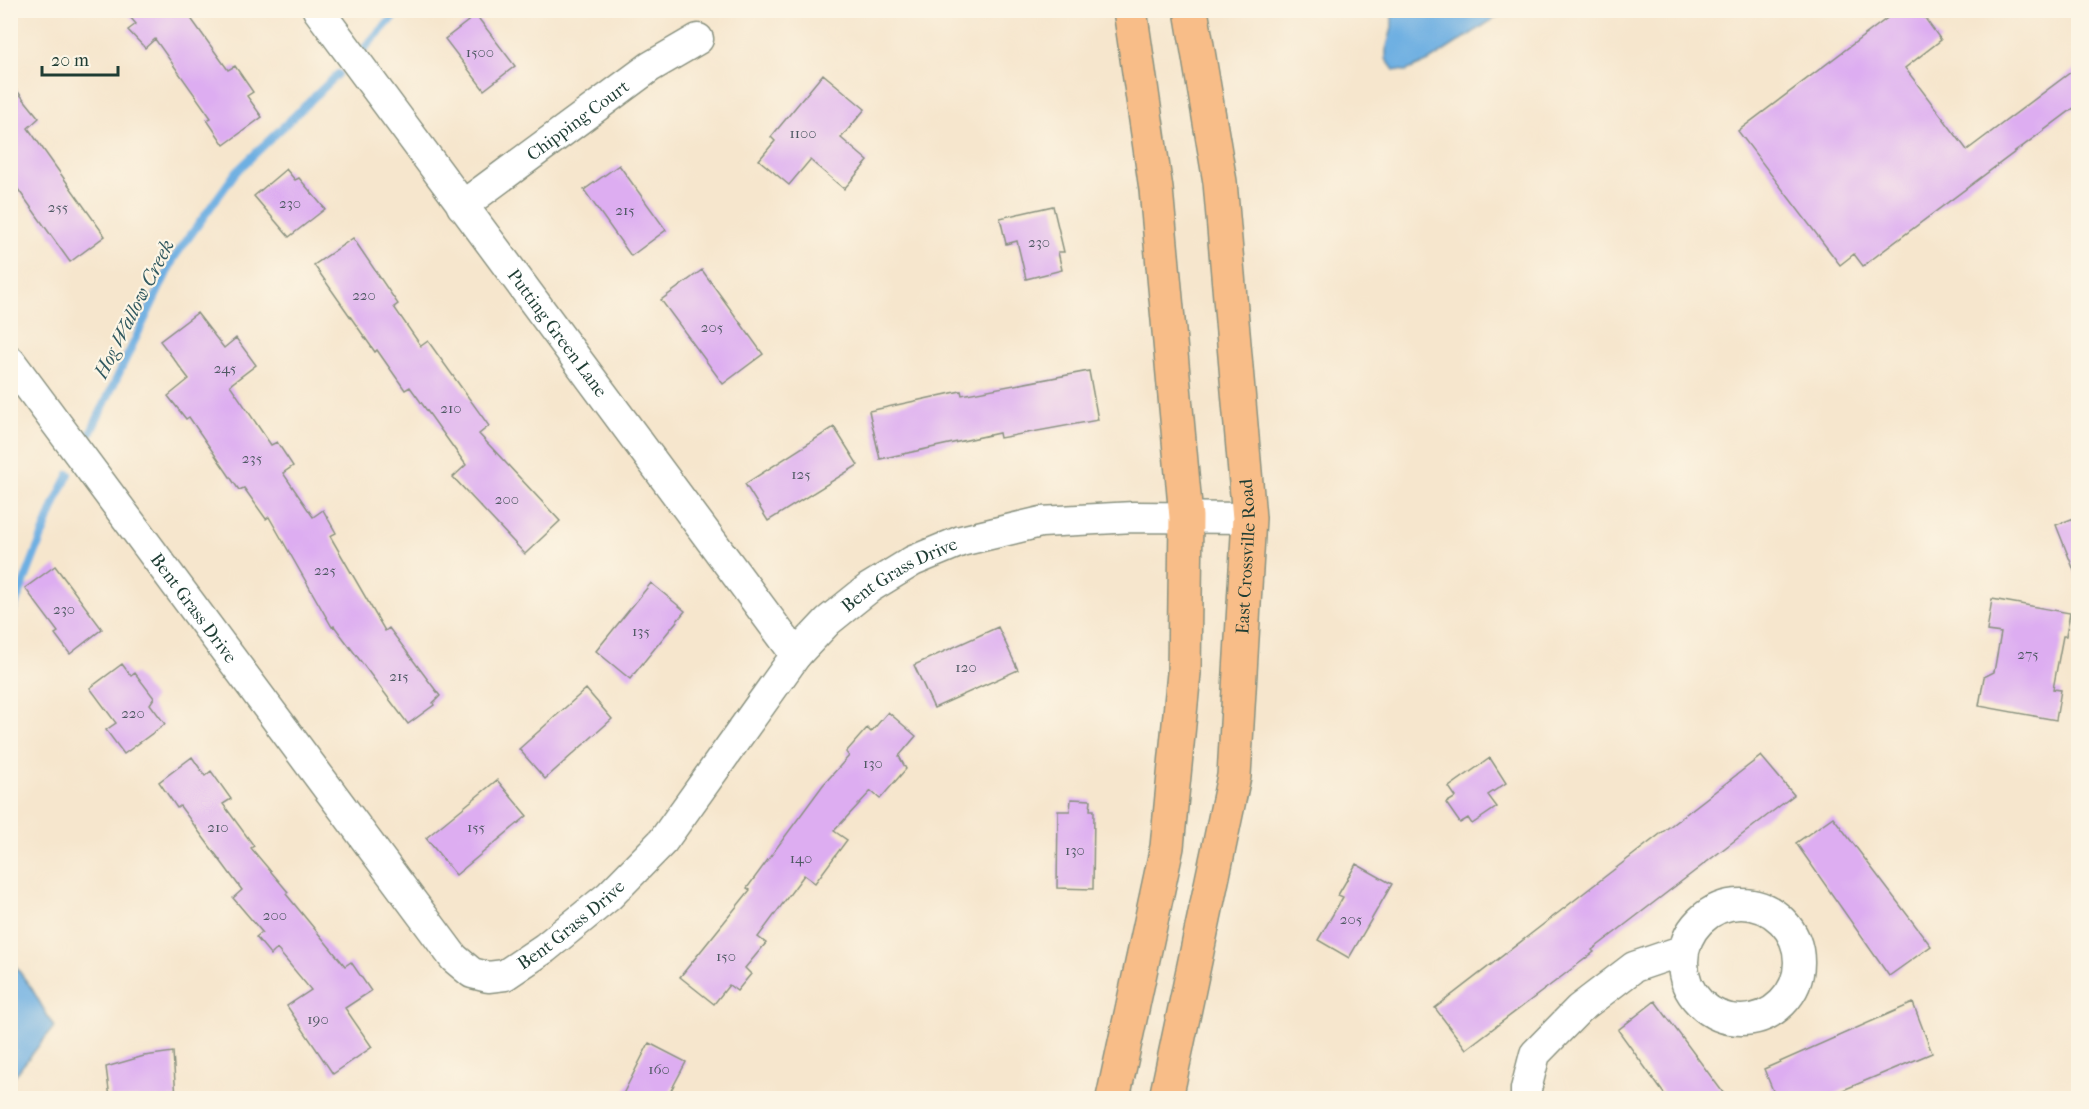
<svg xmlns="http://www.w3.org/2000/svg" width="2089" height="1109" font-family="'IM FELL French Canon',serif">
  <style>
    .water { fill: #6dafe2; stroke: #46768b; stroke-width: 1.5 }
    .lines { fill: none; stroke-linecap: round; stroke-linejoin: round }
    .stream { stroke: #6dafe2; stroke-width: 8 }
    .building { fill: #ddadf1 }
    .minor-casing { stroke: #8a9280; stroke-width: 33 }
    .primary-casing { stroke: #8a9280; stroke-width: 36 }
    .minor { stroke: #fff; stroke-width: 30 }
    .primary { stroke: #f8bd88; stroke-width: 33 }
    .labels { text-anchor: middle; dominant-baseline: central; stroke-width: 4.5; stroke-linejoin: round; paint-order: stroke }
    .number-label { font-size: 15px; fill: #4e5963 }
    .street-label { font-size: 18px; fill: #1f3d34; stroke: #fcf5e5 }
    .water-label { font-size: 20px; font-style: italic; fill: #325a60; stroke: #fcf5e5 }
  </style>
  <rect width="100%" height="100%" fill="#fcf5e5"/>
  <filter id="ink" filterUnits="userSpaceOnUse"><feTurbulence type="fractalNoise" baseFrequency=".0167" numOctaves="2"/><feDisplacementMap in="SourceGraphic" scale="12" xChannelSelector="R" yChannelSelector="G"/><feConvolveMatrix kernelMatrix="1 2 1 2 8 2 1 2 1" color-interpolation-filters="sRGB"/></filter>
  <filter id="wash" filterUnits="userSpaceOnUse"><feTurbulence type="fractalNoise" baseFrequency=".008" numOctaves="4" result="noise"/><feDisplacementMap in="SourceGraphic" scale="24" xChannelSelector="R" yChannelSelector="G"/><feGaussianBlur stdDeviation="1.35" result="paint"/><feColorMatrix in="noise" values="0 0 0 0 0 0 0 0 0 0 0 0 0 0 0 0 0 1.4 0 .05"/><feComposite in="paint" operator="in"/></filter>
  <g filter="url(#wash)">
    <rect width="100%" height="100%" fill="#f6e6cd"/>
    <path class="water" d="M 1392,11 L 1392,10 L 1506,11 L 1429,61 L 1406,71 L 1394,70 L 1386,59 L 1386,50 L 1392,28 Z
      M 11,960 L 32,989 L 54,1027 L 11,1080 Z"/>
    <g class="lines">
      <path class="stream" d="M 358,55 L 400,10
        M 90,434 L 174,258 L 236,172 L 338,74
        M 10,618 L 56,500 L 69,474"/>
    </g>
    <g id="blocks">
      <path class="building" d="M 124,10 L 185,10 L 228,70 L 235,66 L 253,92 L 247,96 L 262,117 L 224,145 L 207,120 L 211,118 L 155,39 L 145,48 L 128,30 L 136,24 Z
        M 1898,10 L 1919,10 L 1941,40 L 1905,68 L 1967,150 L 2079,66 L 2079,104 L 1863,266 L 1854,254 L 1840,265 L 1738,131 Z
        M 476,15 L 515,66 L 484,90 L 445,39 Z
        M 823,74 L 865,109 L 841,138 L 868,161 L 844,189 L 810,160 L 789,185 L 759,160 L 775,141 L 771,137 Z
        M 10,82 L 39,118 L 28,128 L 105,236 L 70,262 L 10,178 Z
        M 619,165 L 666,230 L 631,256 L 584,190 Z
        M 286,169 L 295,180 L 299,178 L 325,209 L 289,237 L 254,196 Z
        M 1053,206 L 1064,252 L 1058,252 L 1062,270 L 1026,279 L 1017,241 L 1006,244 L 1000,218 Z
        M 353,238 L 398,304 L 394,307 L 421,346 L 428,341 L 489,426 L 479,434 L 560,521 L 525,554 L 453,477 L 466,465 L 410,387 L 405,390 L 377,350 L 375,352 L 314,265 Z
        M 702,270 L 763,354 L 723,384 L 661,300 Z
        M 197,313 L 224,348 L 236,338 L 256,365 L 230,385 L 271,445 L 277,442 L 293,466 L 283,473 L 313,517 L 323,510 L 336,533 L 330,536 L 385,631 L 389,628 L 440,696 L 433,703 L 434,705 L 408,724 L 334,626 L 332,627 L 269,517 L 266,519 L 244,488 L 239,490 L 189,417 L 186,419 L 168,396 L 189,379 L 160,341 Z
        M 1089,371 L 1098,420 L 1000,438 L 999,433 L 880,459 L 869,411 L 961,391 L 962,395 Z
        M 834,427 L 858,465 L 768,521 L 745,484 Z
        M 2079,516 L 2079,578 L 2077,578 L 2056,525 Z
        M 55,566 L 102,629 L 70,654 L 55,634 L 58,632 L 25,588 Z
        M 651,583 L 685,611 L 630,679 L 596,651 Z
        M 1992,599 L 2070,613 L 2066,636 L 2063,636 L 2053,689 L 2061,690 L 2056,720 L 1979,706 L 1984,677 L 1994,672 L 2001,633 L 1987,631 Z
        M 998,627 L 1018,670 L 934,708 L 914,665 Z
        M 122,664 L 131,676 L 135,673 L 154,698 L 150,704 L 165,724 L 124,754 L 106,730 L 116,723 L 90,688 Z
        M 586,689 L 612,719 L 545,779 L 519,749 Z
        M 888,712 L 916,736 L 899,756 L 906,769 L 880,799 L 871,791 L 834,831 L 847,840 L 815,883 L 804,875 L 758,937 L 766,943 L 745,968 L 751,974 L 737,991 L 729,985 L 714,1004 L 680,977 L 750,890 L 747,888 L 823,785 L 849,756 L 846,752 L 867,728 L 871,732 Z
        M 1761,756 L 1794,795 L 1592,950 L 1594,952 L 1466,1049 L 1435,1008 Z
        M 192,757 L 205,776 L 211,771 L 231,799 L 223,804 L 254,846 L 251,848 L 288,892 L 286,894 L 345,966 L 351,962 L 371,991 L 345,1008 L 372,1047 L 333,1074 L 287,1006 L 311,990 L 277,949 L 271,955 L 256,937 L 262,932 L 233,898 L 242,890 L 180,806 L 177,808 L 159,782 Z
        M 1490,758 L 1506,783 L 1488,795 L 1497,807 L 1472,824 L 1468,818 L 1460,823 L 1446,803 L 1456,797 L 1449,787 Z
        M 497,780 L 527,816 L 456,875 L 426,838 Z
        M 1071,799 L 1091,800 L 1090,810 L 1094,810 L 1093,889 L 1057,888 L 1058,811 L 1070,811 Z
        M 1833,817 L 1931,946 L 1889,976 L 1796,843 Z
        M 1356,864 L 1392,884 L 1349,958 L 1318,940 L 1343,897 L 1338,895 Z
        M 1655,1001 L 1727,1098 L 1667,1098 L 1618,1030 Z
        M 1913,1003 L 1932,1053 L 1824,1098 L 1776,1098 L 1764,1069 Z
        M 649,1043 L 686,1062 L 667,1098 L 621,1098 Z
        M 173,1052 L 176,1098 L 110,1098 L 106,1067 L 144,1056 Z"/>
    </g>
  </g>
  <g filter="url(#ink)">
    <use href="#blocks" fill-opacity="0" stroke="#8a9280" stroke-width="1.5"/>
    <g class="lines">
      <g class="minor-casing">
        <g id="minor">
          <path id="s1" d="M 318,10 L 796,655"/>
          <path id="s2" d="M 462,206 L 650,67 L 698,39"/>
          <path id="s3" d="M 10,361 L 454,958 L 472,973 L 488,977 L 505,975 L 545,948 L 609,896 L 663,841 L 796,655 L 828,621 L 869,588 L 913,561 L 961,541 L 1041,522 L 1134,517 L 1249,518"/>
          <circle cx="1741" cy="962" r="58"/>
          <path d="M 1526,1098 L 1526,1089 L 1535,1054 L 1579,1009 L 1634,967 L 1684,950"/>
        </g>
      </g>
      <g class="primary-casing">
        <g id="primary">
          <path d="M 1113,1098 L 1167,847 L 1184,673 L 1186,517 L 1156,189 L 1130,10"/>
          <path id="s4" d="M 1166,1098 L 1234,776 L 1249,518 L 1220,182 L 1191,10"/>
        </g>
      </g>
      <use href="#minor" class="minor"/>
      <use href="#primary" class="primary"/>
    </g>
  </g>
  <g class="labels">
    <g class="number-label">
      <text x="480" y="52">1500</text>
      <text x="803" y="133">1100</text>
      <text x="290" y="203">230</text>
      <text x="58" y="207">255</text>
      <text x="625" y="210">215</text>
      <text x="1039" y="242">230</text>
      <text x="364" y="295">220</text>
      <text x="712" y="327">205</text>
      <text x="225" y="368">245</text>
      <text x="451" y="408">210</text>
      <text x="252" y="458">235</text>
      <text x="801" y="474">125</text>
      <text x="507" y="499">200</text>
      <text x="325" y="570">225</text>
      <text x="64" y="609">230</text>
      <text x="641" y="631">135</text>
      <text x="2028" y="654">275</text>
      <text x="966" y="667">120</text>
      <text x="399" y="676">215</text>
      <text x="133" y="713">220</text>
      <text x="873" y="763">130</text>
      <text x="218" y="827">210</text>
      <text x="476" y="827">155</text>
      <text x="1075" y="850">130</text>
      <text x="801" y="858">140</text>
      <text x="275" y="915">200</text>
      <text x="1351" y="919">205</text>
      <text x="726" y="956">150</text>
      <text x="318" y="1019">190</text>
      <text x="659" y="1069">160</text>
    </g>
    <g class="street-label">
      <text stroke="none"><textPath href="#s2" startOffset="144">Chipping Court</textPath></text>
      <text stroke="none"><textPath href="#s1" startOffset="402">Putting Green Lane</textPath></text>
      <text stroke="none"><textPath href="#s4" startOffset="549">East Crossville Road</textPath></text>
      <text stroke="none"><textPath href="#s3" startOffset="1370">Bent Grass Drive</textPath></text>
      <text stroke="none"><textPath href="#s3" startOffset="308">Bent Grass Drive</textPath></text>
      <text stroke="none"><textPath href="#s3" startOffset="884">Bent Grass Drive</textPath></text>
    </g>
    <g class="water-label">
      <text transform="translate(134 309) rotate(-63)">Hog Wallow Creek</text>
    </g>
  </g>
  <rect width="2089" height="1109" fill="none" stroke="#fcf5e5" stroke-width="36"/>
  <path d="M42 66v9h76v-9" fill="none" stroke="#1f3d34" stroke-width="3"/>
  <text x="51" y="66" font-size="18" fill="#1f3d34" stroke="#fcf5e5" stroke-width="4.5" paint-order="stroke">20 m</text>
</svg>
